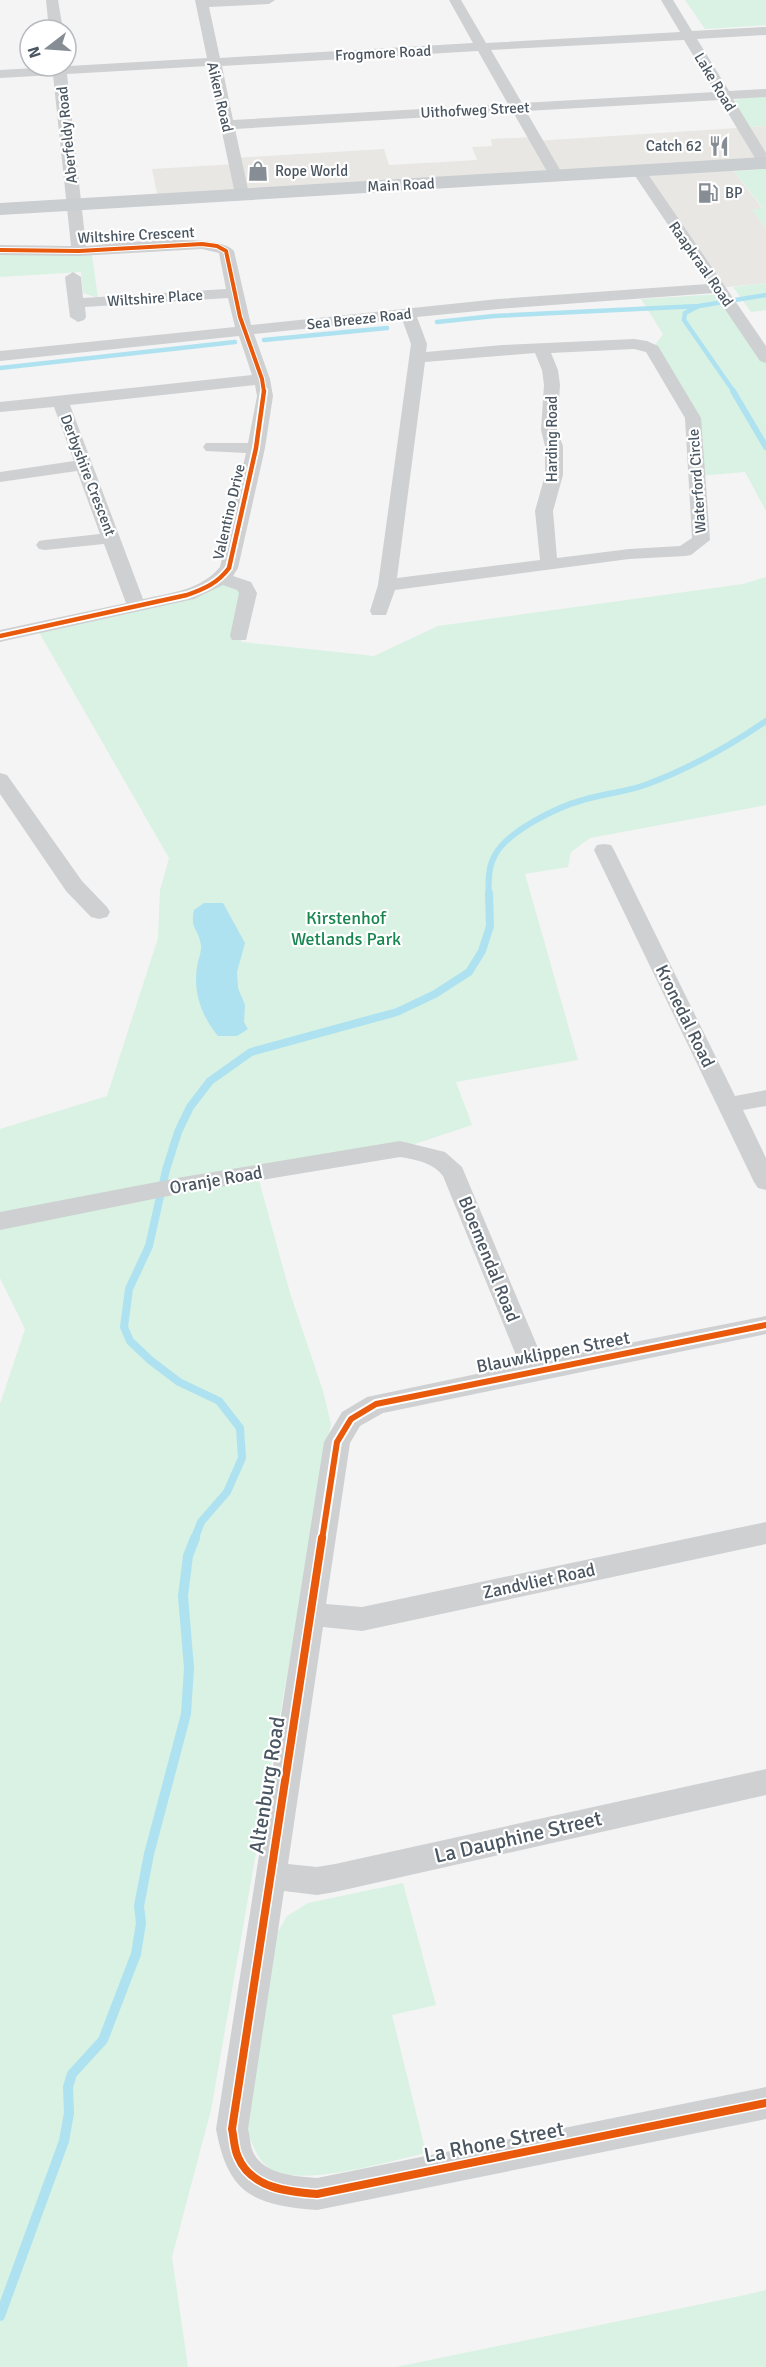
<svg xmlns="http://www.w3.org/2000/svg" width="766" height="2367" font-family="Signika,sans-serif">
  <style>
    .commercial { fill: #e8e7e3 }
    .green { fill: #d9f2e3 }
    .water { fill: #aee2f0 }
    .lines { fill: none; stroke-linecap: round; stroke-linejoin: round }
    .stream-far3 { stroke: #aee2f0; stroke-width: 4.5 }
    .stream-far2 { stroke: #aee2f0; stroke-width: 6 }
    .stream-far1 { stroke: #aee2f0; stroke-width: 8 }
    .stream { stroke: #aee2f0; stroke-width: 10 }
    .street { fill: #ced0d2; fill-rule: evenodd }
    .primary { fill: #caced1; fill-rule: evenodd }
    .cycleway-far3-casing { stroke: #fff; stroke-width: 6 }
    .cycleway-far2-casing { stroke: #fff; stroke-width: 8 }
    .cycleway-far1-casing { stroke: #fff; stroke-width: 10 }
    .cycleway-casing { stroke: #fff; stroke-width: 11 }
    .cycleway-far3 { stroke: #e8590c; stroke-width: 4 }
    .cycleway-far2 { stroke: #e8590c; stroke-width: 4.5 }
    .cycleway-far1 { stroke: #e8590c; stroke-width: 6 }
    .cycleway { stroke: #e8590c; stroke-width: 8 }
    .labels { text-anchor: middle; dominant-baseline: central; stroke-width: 4.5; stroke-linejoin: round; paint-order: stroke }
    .far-street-label { font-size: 15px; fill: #4a5661; stroke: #fff }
    .far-poi-label { font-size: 15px; fill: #4a5661; stroke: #fff; text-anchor: start }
    .park-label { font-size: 18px; fill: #17864f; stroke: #fff }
    .street-label { font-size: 18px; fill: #4a5661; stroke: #fff }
    .near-street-label { font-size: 21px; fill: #4a5661; stroke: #fff }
  </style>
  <rect width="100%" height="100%" fill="#f4f4f4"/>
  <path class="commercial" d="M 766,126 L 766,163 L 730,166 L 763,209 L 752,210 L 766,228 L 766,283 L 718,288 L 638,170 L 158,199 L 152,169 L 235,164 L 234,158 L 384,149 L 389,165 L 477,160 L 472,147 L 492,146 L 491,139 L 533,137 L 535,141 Z"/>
  <path class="green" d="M 685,0 L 766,0 L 766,25 L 705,29 Z
    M 766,94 L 766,126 L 747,127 L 730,101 Z
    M 766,169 L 766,228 L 752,210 L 763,208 L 734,171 Z
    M 23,252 L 92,255 L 98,298 L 83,293 L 81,272 L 0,277 L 0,254 Z
    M 766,283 L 766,310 L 751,312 L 733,287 Z
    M 722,294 L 766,357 L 766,511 L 745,472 L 698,476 L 693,418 L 652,349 L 663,334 L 641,299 Z
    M 766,577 L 766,805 L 590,838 L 571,852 L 568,867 L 525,874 L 578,1060 L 456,1082 L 472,1125 L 400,1149 L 257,1173 L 290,1293 L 323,1391 L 331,1424 L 211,2110 L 172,2257 L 188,2367 L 0,2367 L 0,1404 L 25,1329 L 0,1278 L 0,1129 L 107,1096 L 158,938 L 160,890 L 169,858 L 36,627 L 187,595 L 222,578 L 244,586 L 239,636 L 242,642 L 374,656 L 438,626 L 743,584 Z
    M 403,1883 L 436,2005 L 392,2015 L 426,2153 C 390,2161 305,2187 272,2170 C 257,2161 252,2143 246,2128 L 276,1935 L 287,1916 L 308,1903 Z
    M 766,2290 L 766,2367 L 396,2367 L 745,2295 Z"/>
  <path class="water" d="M 204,903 L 223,903 L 245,943 L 237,972 L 238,988 L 245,1005 L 244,1022 L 248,1029 L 237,1036 L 218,1036 C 202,1016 193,994 197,967 C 198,960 202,951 201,945 C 198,927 190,930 194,910 Z"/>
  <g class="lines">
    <path class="stream-far3" d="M 437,322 L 494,316 L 699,306
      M 264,340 L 387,328
      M 0,368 L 235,342
      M 734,392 L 684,320 L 685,313 L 699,306 L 766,295"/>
    <path class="stream-far2" d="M 733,391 L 766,447
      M 489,895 C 488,881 488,867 495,855 C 508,831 557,807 583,800 C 603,794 625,792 645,785 C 689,769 728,747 766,721"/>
    <path class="stream-far1" d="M 194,1540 L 201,1522 L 227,1492 L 242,1458 L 240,1428 L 219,1401 L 179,1382 L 150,1360 L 130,1341 L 124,1327 L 129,1289 L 149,1246 L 166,1170 L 178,1132 L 190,1107 L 210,1081 L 251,1052 L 397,1012 L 435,994 L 469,972 L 482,951 L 490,926 L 489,893"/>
    <path class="stream" d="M 0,2316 L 64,2141 L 69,2113 L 68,2087 L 72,2074 L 103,2040 L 136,1954 L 141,1923 L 139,1906 L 149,1854 L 186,1714 L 189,1668 L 183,1596 L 188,1556 L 195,1538"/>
    <path class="street" d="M 46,0 L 58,0 L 63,30 L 49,30 Z
      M 195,0 L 275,0 L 269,4 L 209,7 L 220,58 L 473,43 L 449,0 L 461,0 L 486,43 L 680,32 L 661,0 L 673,0 L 692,31 L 766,27 L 766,35 L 697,39 L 729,91 L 766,89 L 766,97 L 733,99 L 766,153 L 765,167 L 758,163 L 720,100 L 526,111 L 563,175 L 556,179 L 549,175 L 513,112 L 235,129 L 249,194 L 242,198 L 235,194 L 208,66 L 67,74 L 86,246 C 114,244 217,231 234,251 L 251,325 L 498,299 L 708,284 L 631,170 L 638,166 L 643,167 L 766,346 L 766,363 L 760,361 L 714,293 L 498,309 L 417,317 L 427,344 L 426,352 L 502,345 L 634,339 L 647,341 L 658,346 L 701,418 L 710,540 L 691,555 L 685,556 L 629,559 L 395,590 L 386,615 L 372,615 L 370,611 L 378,585 L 411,344 L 402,319 L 254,334 L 270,379 L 273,396 L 265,448 L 238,568 L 233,576 L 251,582 L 257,593 L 246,640 L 232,640 L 230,636 L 239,593 L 237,590 L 223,585 L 194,599 L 0,642 L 0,630 L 126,603 L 104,544 L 45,550 L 39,549 L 36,545 L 39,541 L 45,540 L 100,534 L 77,471 L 0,482 L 0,472 L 74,461 L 54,407 L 0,412 L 0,402 L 252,375 L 239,336 L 0,361 L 0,351 L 235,327 L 228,298 L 85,307 L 86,317 L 84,320 L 78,322 L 70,317 L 65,277 L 73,272 L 81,277 L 83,298 L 226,289 L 219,253 L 202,249 L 79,256 L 0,255 L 0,245 L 71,246 L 53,75 L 0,78 L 0,70 L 207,58 ZM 684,40 L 715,92 L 522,103 L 491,50 ZM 478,51 L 508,104 L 233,120 L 222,66 ZM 634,349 L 646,352 L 685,418 L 692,538 L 680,546 L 629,549 L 557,558 L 553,511 L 563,475 L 563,446 L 557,430 L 560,385 L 558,370 L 551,353 ZM 535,353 L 542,370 L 544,385 L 541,430 L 545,446 L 545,475 L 535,511 L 540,560 L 397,578 L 425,362 ZM 255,385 L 257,396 L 248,443 L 206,443 L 203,447 L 206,451 L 246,453 L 220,567 C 201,590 170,593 143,599 L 70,405 Z
      M 0,773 L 7,775 L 82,881 L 107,907 L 110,912 L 107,917 L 99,919 L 91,917 L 66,891 L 0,794 Z
      M 604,844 L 611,845 L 614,850 L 735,1096 L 766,1090 L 766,1106 L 743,1110 L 766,1158 L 766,1190 L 758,1188 L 754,1182 L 594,850 L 597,845 Z
      M 400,1141 L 445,1152 L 462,1167 L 543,1360 L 766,1316 L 766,1334 L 383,1413 L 360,1426 L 350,1443 L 326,1604 L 362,1607 L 766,1522 L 766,1544 L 362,1631 L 323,1627 L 288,1864 L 317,1867 L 335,1864 L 766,1769 L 766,1795 L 335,1892 L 317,1895 L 284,1891 L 248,2129 C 250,2136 250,2145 253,2152 C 264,2175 296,2176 317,2178 L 766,2087 L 766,2119 L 317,2210 C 253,2205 228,2194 216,2129 L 324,1442 L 342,1412 L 367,1397 L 520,1365 L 443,1176 C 432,1162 417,1160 400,1157 L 183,1193 L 0,1230 L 0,1212 L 183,1177 Z"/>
    <path class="primary" d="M 766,157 L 766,169 L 0,215 L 0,203 Z"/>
    <g class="cycleway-far3-casing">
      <path id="cycleway-far3" d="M 0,250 L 79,251 L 202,244 L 217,246 L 226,251 L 240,317 L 262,379 L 264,392"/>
    </g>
    <g class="cycleway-far2-casing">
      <path id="cycleway-far2" d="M 0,636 L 187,595 C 204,589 218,583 229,568 L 256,448 L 264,391"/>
    </g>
    <g class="cycleway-far1-casing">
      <path id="cycleway-far1" d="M 322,1540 L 337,1442 L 351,1419 L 376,1404 L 766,1325"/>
    </g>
    <g class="cycleway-casing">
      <path id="cycleway" d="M 322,1538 L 232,2129 C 234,2138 234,2149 238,2157 C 251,2188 288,2192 317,2194 L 766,2103"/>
    </g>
    <use href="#cycleway-far3" class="cycleway-far3"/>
    <use href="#cycleway-far2" class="cycleway-far2"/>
    <use href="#cycleway-far1" class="cycleway-far1"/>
    <use href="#cycleway" class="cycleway"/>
  </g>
  <defs>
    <g id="restaurant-bare" transform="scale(1.62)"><path d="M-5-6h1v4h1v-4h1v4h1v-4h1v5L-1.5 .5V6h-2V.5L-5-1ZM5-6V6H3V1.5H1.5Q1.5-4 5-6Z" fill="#868d94" stroke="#fff" stroke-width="2.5" paint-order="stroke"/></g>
    <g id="shop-bare" transform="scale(1.62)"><path d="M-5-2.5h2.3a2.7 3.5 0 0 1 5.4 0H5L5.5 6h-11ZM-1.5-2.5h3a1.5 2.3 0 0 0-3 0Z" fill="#868d94" stroke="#fff" stroke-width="2.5" paint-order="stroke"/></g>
    <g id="fuel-bare" transform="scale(1.62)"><path d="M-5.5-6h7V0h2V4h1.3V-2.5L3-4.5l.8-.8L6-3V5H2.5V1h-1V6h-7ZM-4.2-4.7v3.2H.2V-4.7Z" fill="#868d94" stroke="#fff" stroke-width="2.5" paint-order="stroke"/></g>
  </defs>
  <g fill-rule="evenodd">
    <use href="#restaurant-bare" x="719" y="146"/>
    <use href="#shop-bare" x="258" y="171"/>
    <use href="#fuel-bare" x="708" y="193"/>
  </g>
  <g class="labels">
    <g class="far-street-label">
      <text transform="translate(383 53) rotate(-3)">Frogmore Road</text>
      <text transform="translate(715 82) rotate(59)">Lake Road</text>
      <text transform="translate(220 97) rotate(77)">Aiken Road</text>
      <text transform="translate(475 110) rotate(-3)">Uithofweg Street</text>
      <text transform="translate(67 135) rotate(-96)">Aberfeldy Road</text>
      <text transform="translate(401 185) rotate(-3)">Main Road</text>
      <text transform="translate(136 235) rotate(-3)">Wiltshire Crescent</text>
      <text transform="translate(701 264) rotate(55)">Raapkraal Road</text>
      <text transform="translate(155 298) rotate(-4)">Wiltshire Place</text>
      <text transform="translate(359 319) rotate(-6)">Sea Breeze Road</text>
      <text transform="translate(552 439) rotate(-90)">Harding Road</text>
      <text transform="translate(88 475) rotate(69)">Derbyshire Crescent</text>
      <text transform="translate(697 481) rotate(-94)">Waterford Circle</text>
      <text transform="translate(229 512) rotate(-77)">Valentino Drive</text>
    </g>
    <g class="far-poi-label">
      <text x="702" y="146" text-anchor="end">Catch 62</text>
      <text x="275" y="171">Rope World</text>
      <text x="725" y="193">BP</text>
    </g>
    <g class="park-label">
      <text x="346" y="918">Kirstenhof<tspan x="346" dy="21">Wetlands Park</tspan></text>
    </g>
    <g class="street-label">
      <text transform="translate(685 1016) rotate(64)">Kronedal Road</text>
      <text transform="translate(216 1180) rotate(-10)">Oranje Road</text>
      <text transform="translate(489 1259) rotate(68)">Bloemendal Road</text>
      <text transform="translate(553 1352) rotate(-11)">Blauwklippen Street</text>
      <text transform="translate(539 1581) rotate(-12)">Zandvliet Road</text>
    </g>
    <g class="near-street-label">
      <text transform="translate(267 1785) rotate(-81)">Altenburg Road</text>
      <text transform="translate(518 1837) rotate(-13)">La Dauphine Street</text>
      <text transform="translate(494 2142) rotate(-11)">La Rhone Street</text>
    </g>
  </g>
  <g transform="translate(48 48) rotate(253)"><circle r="28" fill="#ffffff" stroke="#b7bbc0" stroke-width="1.5"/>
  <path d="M0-4.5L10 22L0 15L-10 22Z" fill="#868d94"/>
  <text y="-9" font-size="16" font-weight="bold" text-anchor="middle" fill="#4a5661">N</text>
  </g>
</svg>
